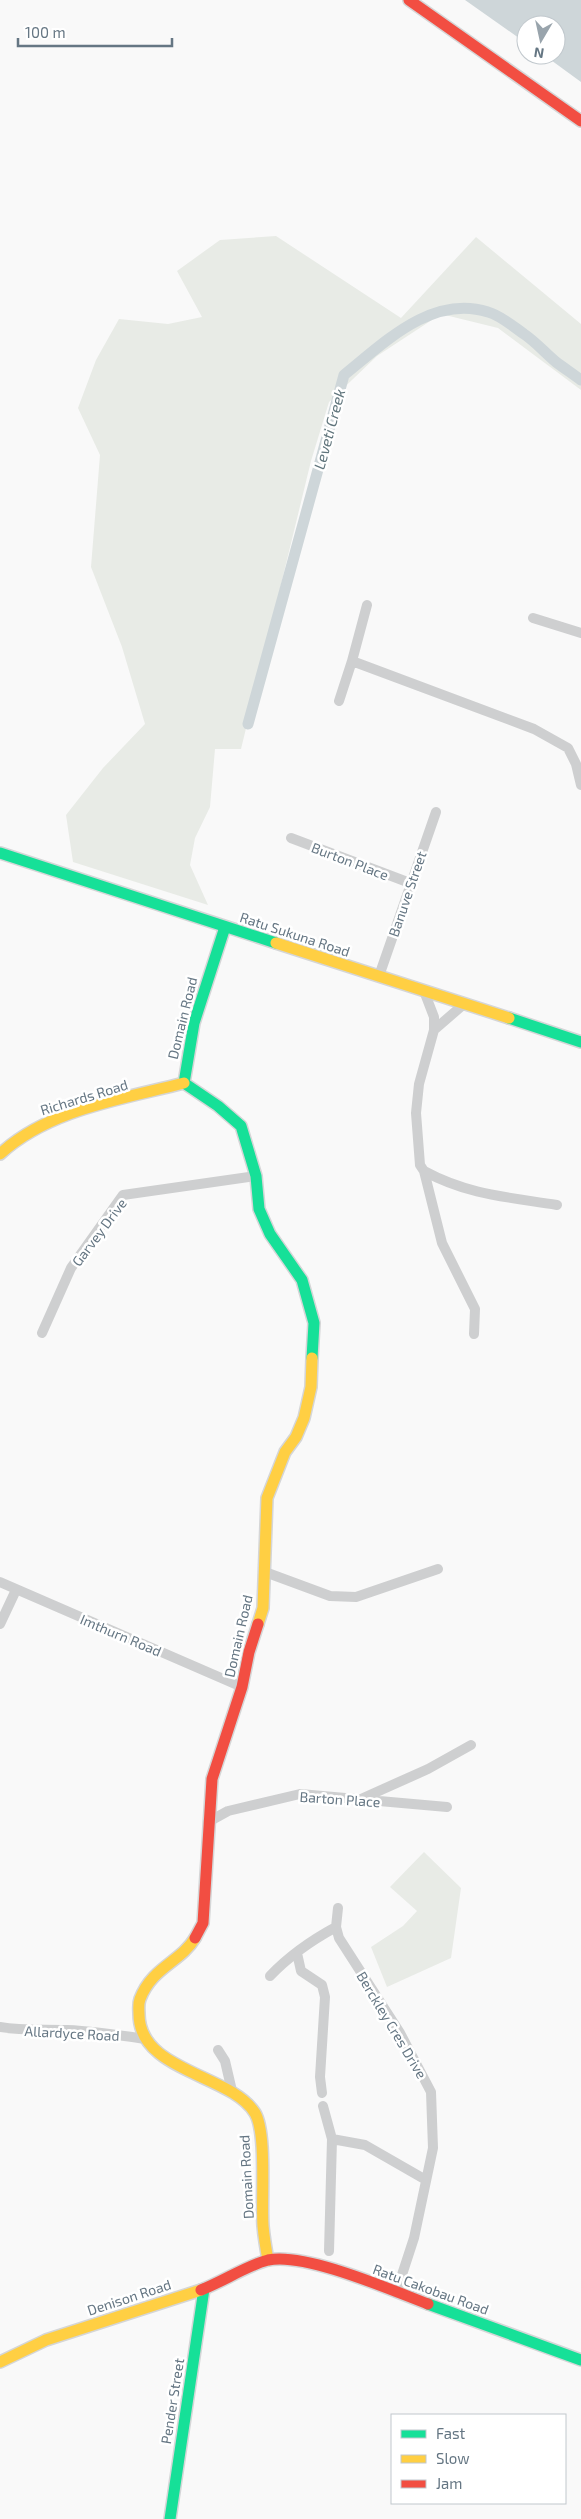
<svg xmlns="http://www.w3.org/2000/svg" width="581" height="2519" font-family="'Exo 2',sans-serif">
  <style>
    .green { fill: #e8ebe6 }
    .water { fill: #ced6d9 }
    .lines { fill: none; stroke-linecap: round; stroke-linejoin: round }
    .canal { stroke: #ced6d9; stroke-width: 11 }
    .fast-casing { stroke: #d5d6d7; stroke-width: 14 }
    .slow-casing { stroke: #d5d6d7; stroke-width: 14 }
    .jam-casing { stroke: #d5d6d7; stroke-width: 14 }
    .street { stroke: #cecfd0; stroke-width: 10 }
    .fast { stroke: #16e098; stroke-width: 11 }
    .slow { stroke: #ffcf43; stroke-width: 11 }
    .jam { stroke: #f24e42; stroke-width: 11 }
    .labels { text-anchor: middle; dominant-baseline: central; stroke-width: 5; stroke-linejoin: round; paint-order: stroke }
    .street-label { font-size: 14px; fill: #657683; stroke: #fff }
    .water-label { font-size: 15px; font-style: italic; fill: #60757c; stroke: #fff }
  </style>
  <rect width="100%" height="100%" fill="#f9f9f9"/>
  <path class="green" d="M 276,236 L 401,318 L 476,237 L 581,324 L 581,390 L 498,328 L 441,314 L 377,356 L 329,402 L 311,461 L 241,749 L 215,749 L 210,807 L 195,838 L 190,865 L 208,905 L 73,862 L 66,815 L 103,768 L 145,724 L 122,647 L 91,567 L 100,455 L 78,408 L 96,360 L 119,319 L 168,324 L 202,317 L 177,271 L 220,240 Z
    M 424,1852 L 461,1888 L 451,1958 L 387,1987 L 371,1947 L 403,1926 L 417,1911 L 390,1887 Z"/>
  <path class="water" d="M 465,0 L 581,0 L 581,82 L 544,55 L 556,55 L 556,25 L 526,25 L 526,43 Z"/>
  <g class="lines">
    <path class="canal" d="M 248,724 L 344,375 C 384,343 432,294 488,312 C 500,315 514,327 524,334 C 536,342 545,353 556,362 C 564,368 573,374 581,380"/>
    <g class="fast-casing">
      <path id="fast" d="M 0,853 L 276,943
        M 225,927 L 194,1023 L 184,1083 L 218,1106 L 241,1126 L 256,1176 L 259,1209 L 270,1234 L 302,1280 L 314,1323 L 312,1358
        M 509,1018 L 581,1042
        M 428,2304 L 581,2360
        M 170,2519 L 204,2289"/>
    </g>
    <g class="slow-casing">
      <path id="slow" d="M 276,943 L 509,1018
        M 0,1154 C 49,1109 122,1099 184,1083
        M 258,1624 L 263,1608 L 267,1498 L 285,1452 L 296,1437 L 304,1418 L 311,1387 L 312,1358
        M 195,1938 C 181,1962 152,1967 140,1999 C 138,2004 139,2010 139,2014 C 139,2072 231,2074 255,2113 C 267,2133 261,2200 263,2226 C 264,2237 266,2249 268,2260
        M 0,2362 L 46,2340 L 201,2290"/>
    </g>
    <g class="jam-casing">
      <path id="jam" d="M 409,0 L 581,121
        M 195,1938 L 203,1923 L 212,1779 L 242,1687 L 249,1652 L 258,1624
        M 201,2290 C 222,2282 248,2265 268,2260 C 305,2252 391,2290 428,2304"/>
    </g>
    <path class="street" d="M 533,618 L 581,633
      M 352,661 L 367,605
      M 339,701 L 352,661 L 534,729 L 568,748 L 576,764 L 581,785
      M 291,838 L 410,883
      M 379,976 L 436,812
      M 424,991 L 434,1017 L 434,1030 L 419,1084 L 416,1113 L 420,1165 L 424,1171 L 442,1243 L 475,1309 L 474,1334
      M 434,1030 L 464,1004
      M 424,1171 C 468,1195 508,1197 557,1205
      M 42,1333 L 71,1268 L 123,1195 L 256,1176
      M 265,1572 L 330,1596 L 356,1597 L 438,1569
      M 0,1582 L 242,1687
      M 0,1624 L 16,1590
      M 361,1799 L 428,1769 L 471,1745
      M 208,1822 L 228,1811 L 300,1794 L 447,1807
      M 338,1908 L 336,1927 L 339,1938 L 400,2033 L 431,2092 L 433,2148 L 414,2238 L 396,2293
      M 297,1953 L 301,1971 L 322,1985 L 325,1997 L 320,2077 L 322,2093
      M 270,1976 C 289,1956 312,1940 336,1927
      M 0,2027 C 23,2031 44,2029 67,2030 C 93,2031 119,2035 145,2039
      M 218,2050 L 225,2061 L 232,2091
      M 323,2106 L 332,2139 L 329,2251
      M 332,2139 L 365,2145 L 426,2180"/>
    <use href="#fast" class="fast"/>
    <use href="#slow" class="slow"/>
    <use href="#jam" class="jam"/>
  </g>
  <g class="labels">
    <g class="street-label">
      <text transform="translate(350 861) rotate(21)">Burton Place</text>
      <text transform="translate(407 894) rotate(-71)">Banuve Street</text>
      <text transform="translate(295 934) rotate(18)">Ratu Sukuna Road</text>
      <text transform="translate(182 1018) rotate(-76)">Domain Road</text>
      <text transform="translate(84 1097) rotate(-17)">Richards Road</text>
      <text transform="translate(99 1232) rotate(-53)">Garvey Drive</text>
      <text transform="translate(121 1635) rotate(23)">Imthurn Road</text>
      <text transform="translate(238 1636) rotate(-77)">Domain Road</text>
      <text transform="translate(340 1799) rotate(4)">Barton Place</text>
      <text transform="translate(392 2025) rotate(59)">Berckley Cres Drive</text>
      <text transform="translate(72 2033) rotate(3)">Allardyce Road</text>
      <text transform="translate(246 2177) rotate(-93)">Domain Road</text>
      <text transform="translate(431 2289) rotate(20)">Ratu Cakobau Road</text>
      <text transform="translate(129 2297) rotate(-18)">Denison Road</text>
      <text transform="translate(172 2401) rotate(-81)">Pender Street</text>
    </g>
    <g class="water-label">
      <text transform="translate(329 429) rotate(-75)">Leveti Creek</text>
    </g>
  </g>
  <rect x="391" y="2414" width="175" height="90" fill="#ffffff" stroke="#c1c8cd"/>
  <rect x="401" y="2430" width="25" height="8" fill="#16e098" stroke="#c1c8cd"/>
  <text x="436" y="2439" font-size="15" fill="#657683">Fast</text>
  <rect x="401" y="2455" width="25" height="8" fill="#ffcf43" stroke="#c1c8cd"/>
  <text x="436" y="2464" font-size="15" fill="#657683">Slow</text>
  <rect x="401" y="2480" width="25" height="8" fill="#f24e42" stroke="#c1c8cd"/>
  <text x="436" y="2489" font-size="15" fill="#657683">Jam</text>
  <g transform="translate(541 40) rotate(189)"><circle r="24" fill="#ffffff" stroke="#c1c8cd"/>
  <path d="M0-4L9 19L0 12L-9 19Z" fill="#99a4ac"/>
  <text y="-8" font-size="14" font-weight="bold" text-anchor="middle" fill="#657683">N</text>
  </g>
  <path d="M18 38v8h154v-8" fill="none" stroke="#657683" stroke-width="2.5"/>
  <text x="25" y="38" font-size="15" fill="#657683" stroke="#ffffff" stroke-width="4" paint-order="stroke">100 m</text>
</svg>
